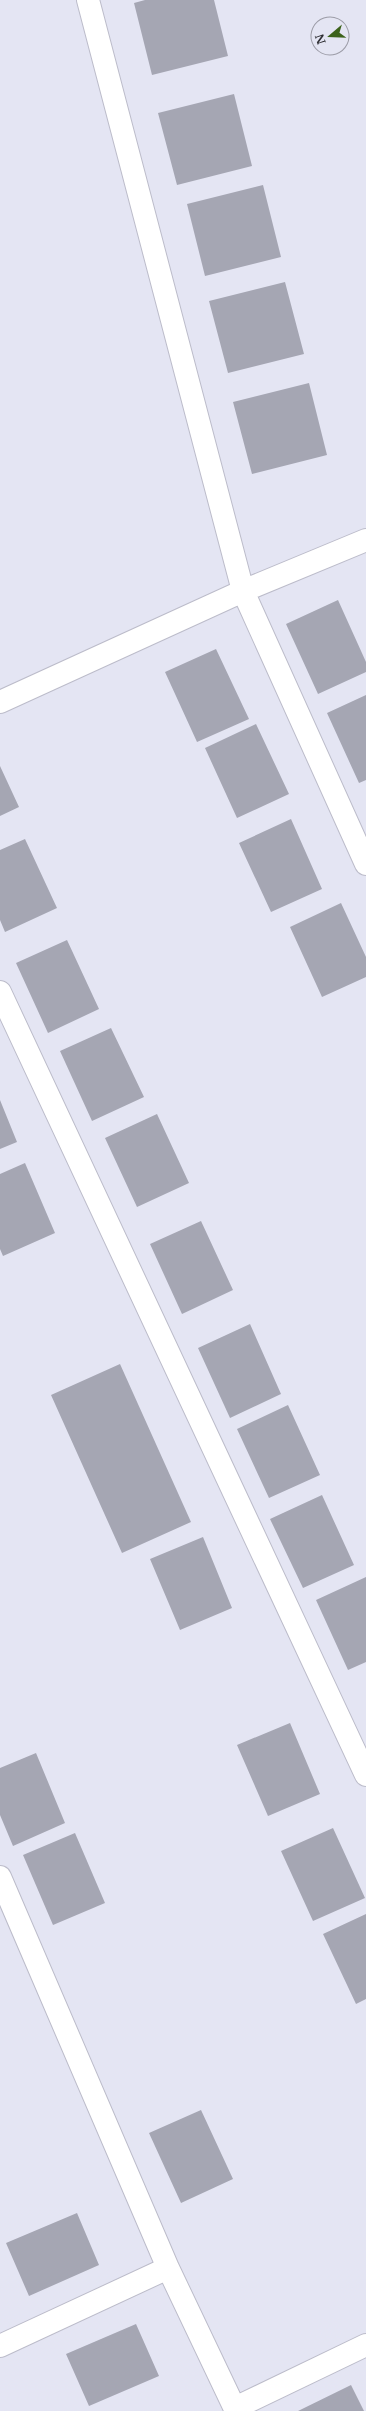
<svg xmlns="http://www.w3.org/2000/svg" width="366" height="2411" font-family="'Libre Baskerville',serif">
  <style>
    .building { fill: #a5a6b3 }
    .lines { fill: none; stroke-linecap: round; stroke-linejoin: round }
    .street-casing { stroke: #bcbcca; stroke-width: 24 }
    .street { stroke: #fff; stroke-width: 22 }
  </style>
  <rect width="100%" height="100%" fill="#e4e5f3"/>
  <path class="building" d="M 145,0 L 214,0 L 228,56 L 152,75 L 134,3 Z
    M 234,94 L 252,166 L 177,185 L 158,113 Z
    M 263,185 L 281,257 L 205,276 L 187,204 Z
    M 285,282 L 304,354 L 228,373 L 209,301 Z
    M 309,383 L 327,455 L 252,474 L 233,402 Z
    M 338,600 L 366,662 L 366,672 L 318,694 L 286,624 Z
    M 216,649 L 249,719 L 197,742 L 165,672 Z
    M 366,695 L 366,780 L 359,783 L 327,713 Z
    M 256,724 L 289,794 L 237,818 L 205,748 Z
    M 0,766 L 19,807 L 0,816 Z
    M 291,819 L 322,889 L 271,912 L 239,843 Z
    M 25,839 L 57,908 L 5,932 L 0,920 L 0,850 Z
    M 341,903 L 366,957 L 366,977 L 322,997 L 290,927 Z
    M 67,940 L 99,1009 L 48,1033 L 16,963 Z
    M 111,1028 L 144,1097 L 92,1121 L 60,1051 Z
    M 0,1100 L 17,1142 L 0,1149 Z
    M 157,1114 L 189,1183 L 137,1207 L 105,1138 Z
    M 25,1163 L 55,1233 L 3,1256 L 0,1249 L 0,1174 Z
    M 201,1221 L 233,1290 L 182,1314 L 150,1244 Z
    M 250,1324 L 281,1394 L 230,1418 L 198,1348 Z
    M 120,1364 L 191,1522 L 122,1553 L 51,1395 Z
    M 288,1405 L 320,1475 L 269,1498 L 237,1429 Z
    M 322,1495 L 354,1565 L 303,1588 L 270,1519 Z
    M 203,1537 L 232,1608 L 180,1630 L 150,1559 Z
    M 366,1577 L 366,1662 L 348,1670 L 316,1600 Z
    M 290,1723 L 320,1794 L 268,1816 L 237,1745 Z
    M 36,1753 L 65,1823 L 13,1846 L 0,1815 L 0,1768 Z
    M 333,1828 L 365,1898 L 313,1921 L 281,1851 Z
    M 75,1833 L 105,1903 L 53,1925 L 23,1855 Z
    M 366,1914 L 366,1999 L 356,2004 L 323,1934 Z
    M 201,2110 L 233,2179 L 181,2203 L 149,2133 Z
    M 77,2213 L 99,2265 L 29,2296 L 6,2243 Z
    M 136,2324 L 159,2376 L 89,2406 L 66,2354 Z
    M 351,2385 L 364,2411 L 298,2411 Z"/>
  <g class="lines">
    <g class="street-casing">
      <path id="street" d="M 88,0 L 243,591 L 366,864
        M 0,702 L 243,591 L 366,540
        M 0,992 L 366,1775
        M 0,1877 L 168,2268 L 236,2411
        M 0,2346 L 168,2268
        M 235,2408 L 366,2345"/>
    </g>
    <use href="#street" class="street"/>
  </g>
  <g transform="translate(330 36) rotate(251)"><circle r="19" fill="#e4e5f3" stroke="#9c9ca7"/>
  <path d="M0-3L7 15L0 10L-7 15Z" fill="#3c621b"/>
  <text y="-6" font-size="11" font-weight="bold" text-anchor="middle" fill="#2f2f34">N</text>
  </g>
</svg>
